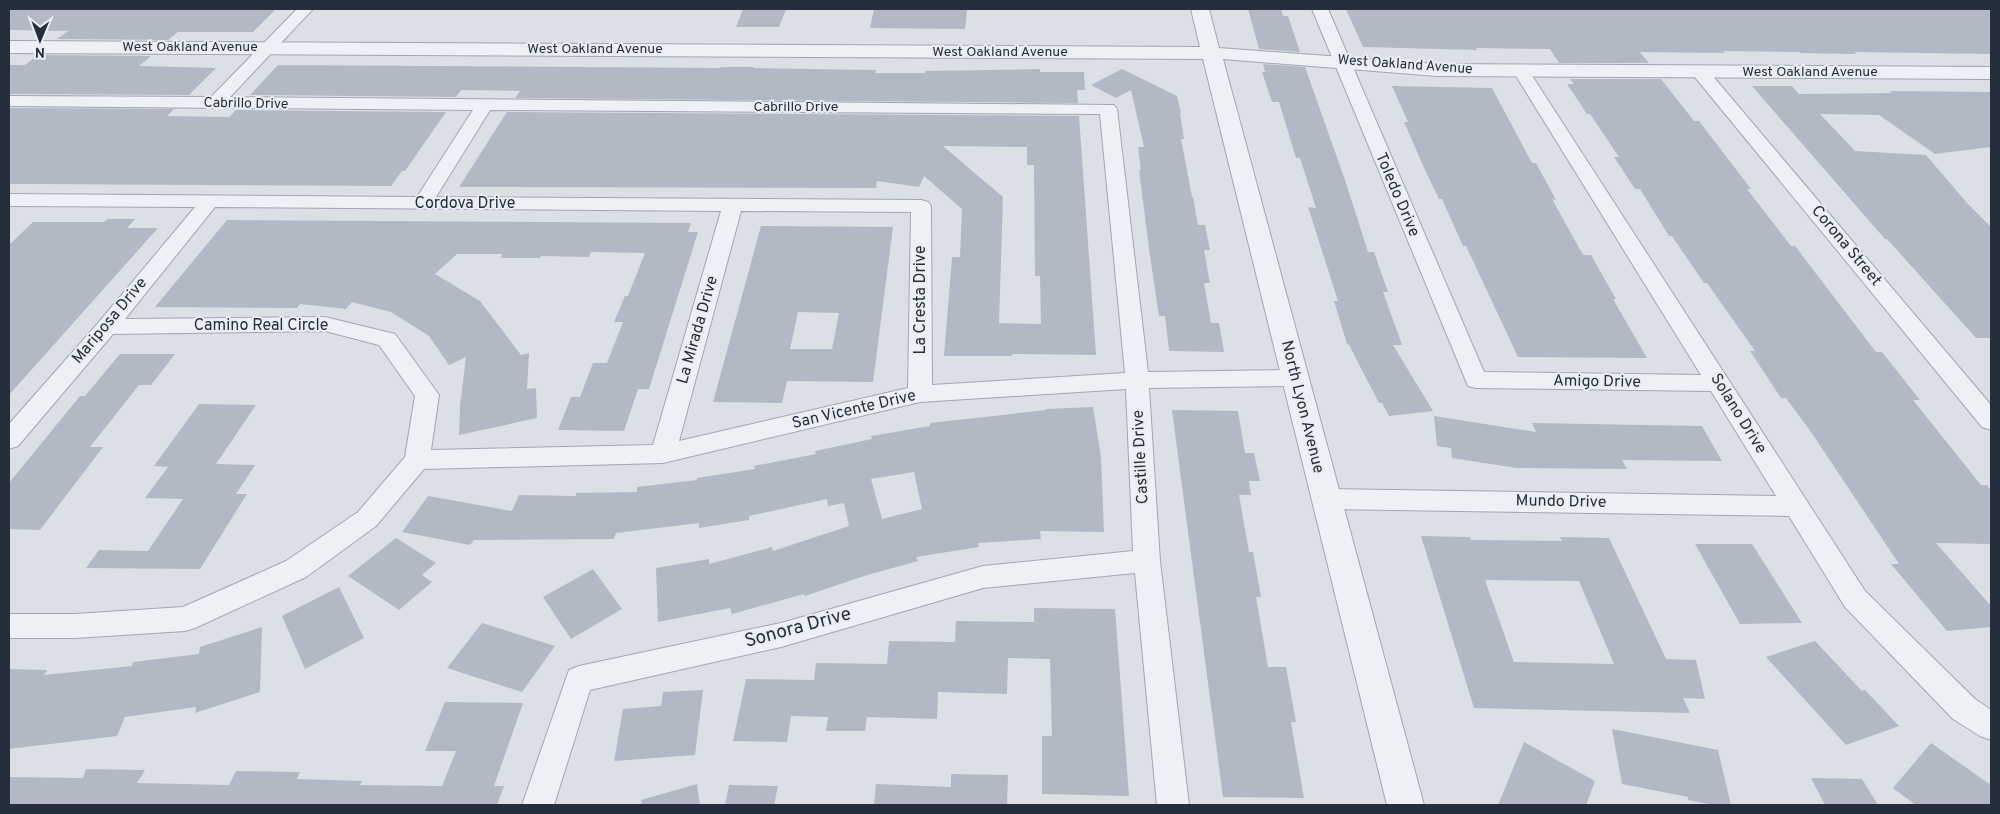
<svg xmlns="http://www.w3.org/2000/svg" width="2000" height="814" font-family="Overpass,sans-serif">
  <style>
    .building { fill: #b2b9c4; fill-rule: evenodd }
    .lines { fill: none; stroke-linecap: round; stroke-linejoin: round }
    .minor-casing { stroke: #a0a7b1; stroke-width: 2 }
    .tertiary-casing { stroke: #a0a7b1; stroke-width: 2 }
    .minor { fill: #edf0f5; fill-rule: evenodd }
    .tertiary { fill: #edf0f5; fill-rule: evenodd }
    .labels { text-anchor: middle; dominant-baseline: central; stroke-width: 4; stroke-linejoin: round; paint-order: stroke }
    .far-street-label { font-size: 14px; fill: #242e3d; stroke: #eaeef4 }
    .street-label { font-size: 16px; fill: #242e3d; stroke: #eaeef4 }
    .near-street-label { font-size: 19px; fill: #242e3d; stroke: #eaeef4 }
  </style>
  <rect width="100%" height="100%" fill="#dbe0e7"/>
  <path class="building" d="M 9,9 L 276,9 L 253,32 L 178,32 L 168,40 L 57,39 L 68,31 L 9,30 Z
    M 743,9 L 786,9 L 779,27 L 736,27 Z
    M 874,9 L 967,9 L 965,29 L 870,28 Z
    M 1248,9 L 1281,9 L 1283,16 L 1288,16 L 1300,52 L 1259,49 Z
    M 1346,9 L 1991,10 L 1991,54 L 1854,52 L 1856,54 L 1801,53 L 1799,52 L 1723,51 L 1725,53 L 1640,52 L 1649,63 L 1559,63 L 1550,49 L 1476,48 L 1477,50 L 1363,47 Z
    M 38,55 L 151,56 L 139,66 L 216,68 L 189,95 L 9,94 L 9,65 L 25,65 Z
    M 1263,64 L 1305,67 L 1345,180 L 1368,252 L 1374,252 L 1388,292 L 1383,292 L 1402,345 L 1393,345 L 1433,411 L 1389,416 L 1382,403 L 1379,403 L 1349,345 L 1347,344 L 1334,301 L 1338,301 L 1308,207 L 1316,208 L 1300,158 L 1296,158 L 1279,102 L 1272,102 L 1262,72 L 1265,72 Z
    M 278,65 L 720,68 L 721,67 L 754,67 L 754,68 L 876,70 L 875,73 L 925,73 L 925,71 L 1040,69 L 1040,72 L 1084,72 L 1085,90 L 1077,90 L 1078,103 L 515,98 L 520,91 L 461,90 L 456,97 L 250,95 Z
    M 1122,69 L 1177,96 L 1181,113 L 1180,113 L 1184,139 L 1181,139 L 1192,197 L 1193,197 L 1198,225 L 1205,225 L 1210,250 L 1204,250 L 1210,283 L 1204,283 L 1211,323 L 1219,323 L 1224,352 L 1169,351 L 1165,316 L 1159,316 L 1149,249 L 1139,170 L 1141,170 L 1138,147 L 1144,147 L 1131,90 L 1116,98 L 1091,85 Z
    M 1570,79 L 1661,79 L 1694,121 L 1699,121 L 1751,189 L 1747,189 L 1791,246 L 1795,246 L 1876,352 L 1882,352 L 1920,400 L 1913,400 L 1981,485 L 1987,485 L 1991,491 L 1991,544 L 1936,543 L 1991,606 L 1991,627 L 1947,631 L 1891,564 L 1899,564 L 1811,432 L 1786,398 L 1781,398 L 1750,351 L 1755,351 L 1707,283 L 1704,283 L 1672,236 L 1669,236 L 1640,189 L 1635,189 L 1614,157 L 1619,157 L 1590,114 L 1587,114 L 1567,84 L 1574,84 Z
    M 1392,86 L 1492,88 L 1532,163 L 1536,163 L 1556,200 L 1552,199 L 1583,255 L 1591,255 L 1616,299 L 1613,299 L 1647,358 L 1518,357 L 1466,246 L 1463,246 L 1442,199 L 1439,199 L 1425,170 L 1404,122 L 1408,122 Z
    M 1752,86 L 1792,86 L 1799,94 L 1892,93 L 1890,91 L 1991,92 L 1991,147 L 1935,154 L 1879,115 L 1820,114 L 1855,151 L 1926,155 L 1967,203 L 1991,227 L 1991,338 L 1976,338 L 1887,239 L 1885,239 Z
    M 9,108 L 174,109 L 167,116 L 229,117 L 236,110 L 446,112 L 405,171 L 402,171 L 391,186 L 30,184 L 9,184 Z
    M 507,112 L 1079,116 L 1096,355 L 1012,354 L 1012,356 L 944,356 L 952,257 L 960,257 L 962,209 L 924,176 L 919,187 L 877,181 L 876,188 L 459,187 ZM 943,146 L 1027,147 L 1027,165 L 1034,165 L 1035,276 L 1040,276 L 1041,324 L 999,323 L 1003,197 Z
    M 108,219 L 135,219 L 127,228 L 158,228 L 9,395 L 9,245 L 33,222 L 104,222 Z
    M 227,220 L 691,223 L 688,232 L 698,232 L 649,389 L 638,389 L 624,431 L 558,430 L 571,397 L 580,397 L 593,363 L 607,363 L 623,322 L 614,322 L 625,296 L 628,296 L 645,253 L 591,252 L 589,257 L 541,256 L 540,258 L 501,258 L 502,254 L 457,254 L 435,274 L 480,301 L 521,355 L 529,353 L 527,389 L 536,388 L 537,418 L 459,435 L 460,406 L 466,357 L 449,365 L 429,336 L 391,312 L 352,302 L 346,309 L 300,304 L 297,308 L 155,307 Z
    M 761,226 L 893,227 L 873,382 L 787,381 L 782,403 L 713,402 ZM 798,312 L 839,313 L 832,349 L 790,349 Z
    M 120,354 L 175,354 L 151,385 L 139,385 L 90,447 L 103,447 L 40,530 L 9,529 L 9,483 L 80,396 L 85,396 Z
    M 199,404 L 256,405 L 216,464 L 255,465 L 236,494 L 247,494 L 200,569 L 86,568 L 99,550 L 148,551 L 183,499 L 145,498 L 168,467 L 154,466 Z
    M 1093,407 L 1101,457 L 1104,532 L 1040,531 L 1041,539 L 978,543 L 979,547 L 916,557 L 918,561 L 864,576 L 805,596 L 804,594 L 732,614 L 730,608 L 658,622 L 656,568 L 709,559 L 709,564 L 772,547 L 773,551 L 849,526 L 844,503 L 828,506 L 827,499 L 749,516 L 749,520 L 699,528 L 699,523 L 616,533 L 614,539 L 474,540 L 470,545 L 402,532 L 428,496 L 512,511 L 519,495 L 576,496 L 576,493 L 637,492 L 637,487 L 697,480 L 697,478 L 755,469 L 754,466 L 816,454 L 815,451 L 872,439 L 871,436 L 930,426 L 930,423 L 1046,410 L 1045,409 ZM 914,472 L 922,509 L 882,519 L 871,479 Z
    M 1172,410 L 1238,411 L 1245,453 L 1254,453 L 1260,481 L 1249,481 L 1251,495 L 1239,495 L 1249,552 L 1253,552 L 1261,597 L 1256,597 L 1268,667 L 1286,667 L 1296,722 L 1291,722 L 1304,798 L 1223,797 Z
    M 1434,416 L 1536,432 L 1532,423 L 1702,426 L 1722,461 L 1622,460 L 1627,469 L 1516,468 L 1452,458 L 1451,448 L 1437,446 Z
    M 1421,536 L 1470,537 L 1471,540 L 1562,541 L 1560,537 L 1609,538 L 1666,659 L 1696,660 L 1705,699 L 1683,698 L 1690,713 L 1474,708 ZM 1485,580 L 1579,581 L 1614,664 L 1514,662 Z
    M 396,538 L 436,563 L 422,575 L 432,582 L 399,610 L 348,576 Z
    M 1695,544 L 1752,544 L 1802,623 L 1740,624 Z
    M 593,569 L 622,609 L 571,639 L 543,597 Z
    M 339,587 L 364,638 L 305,669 L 282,616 Z
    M 1034,608 L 1115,609 L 1129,796 L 1042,794 L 1042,736 L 1052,736 L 1050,659 L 1008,658 L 1007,694 L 938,692 L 937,719 L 867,717 L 865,731 L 826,731 L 828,717 L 791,716 L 787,742 L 733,741 L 746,679 L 814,680 L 816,663 L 887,664 L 889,641 L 955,642 L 956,621 L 1034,622 Z
    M 482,623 L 555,646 L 522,692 L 447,668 Z
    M 262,627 L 260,692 L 195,713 L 196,707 L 125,717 L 117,736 L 9,749 L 9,669 L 47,670 L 44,675 L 132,666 L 133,662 L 199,654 L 200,647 Z
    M 1815,641 L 1862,691 L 1865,690 L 1899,726 L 1846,745 L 1766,657 Z
    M 703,690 L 695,755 L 614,761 L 623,709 L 661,706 L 663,692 Z
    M 445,702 L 523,703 L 494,786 L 504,786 L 497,805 L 9,805 L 9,777 L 83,778 L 86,769 L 145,770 L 137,783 L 229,785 L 236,771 L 300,772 L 297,779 L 362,781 L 360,785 L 442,786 L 456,751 L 425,751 Z
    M 1612,729 L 1718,750 L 1731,805 L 1714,805 L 1688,800 L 1688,797 L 1622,784 Z
    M 1524,742 L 1595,781 L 1586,805 L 1498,805 Z
    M 1931,743 L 1991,785 L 1991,805 L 1916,805 L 1893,788 Z
    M 951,774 L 1008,775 L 1007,805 L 874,805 L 876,784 L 951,787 Z
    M 1811,778 L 1862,779 L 1878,805 L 1825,805 Z
    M 697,784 L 700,805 L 642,805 L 641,800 Z
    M 729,785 L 778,786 L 774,805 L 725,805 Z"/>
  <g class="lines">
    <g class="minor-casing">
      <path id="minor" d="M 297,9 L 313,9 L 230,97 L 1114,105 L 1117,109 L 1148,372 L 1295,370 L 1303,372 L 1307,378 L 1303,384 L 1295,386 L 1149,388 L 1160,561 L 1189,805 L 1157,805 L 1135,573 L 983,588 L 781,647 L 590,690 L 554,805 L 522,805 L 569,670 L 579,666 L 781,623 L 983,566 L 1133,551 L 1126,389 L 920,402 L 663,463 L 424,469 L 376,526 L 306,577 L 195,628 L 185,631 L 75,638 L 9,638 L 9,614 L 75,614 L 183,607 L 286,561 L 358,512 L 405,457 L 415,396 L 379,345 L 325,331 L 113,334 L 18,446 L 9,449 L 9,424 L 99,322 L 195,207 L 9,206 L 9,194 L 417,197 L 473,110 L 9,106 L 9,96 L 211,97 ZM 490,110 L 1100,114 L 1125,373 L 932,385 L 931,206 L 928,202 L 921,200 L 436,197 ZM 215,207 L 721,211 L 653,445 L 431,450 L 439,395 L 395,334 L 325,317 L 125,319 ZM 741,211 L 911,212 L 908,388 L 679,441 Z
        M 1312,9 L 1328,9 L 1484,372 L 1701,375 L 1513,71 L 1515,67 L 1527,67 L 1529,71 L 1865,591 L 1975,699 L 1991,710 L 1991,740 L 1980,736 L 1953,719 L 1845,607 L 1789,516 L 1326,509 L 1317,506 L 1313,499 L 1317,492 L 1326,489 L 1776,496 L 1711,391 L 1476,388 L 1468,386 Z
        M 1700,67 L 1706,68 L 1991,405 L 1991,430 L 1982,427 L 1694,76 L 1692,72 L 1694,68 Z"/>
    </g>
    <g class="tertiary-casing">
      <path id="tertiary" d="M 1191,9 L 1209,9 L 1219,48 L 1437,64 L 1991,67 L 1991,79 L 1437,76 L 1223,59 L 1424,805 L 1387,805 L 1203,59 L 9,53 L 9,41 L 1200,47 Z"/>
    </g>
    <use href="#minor" class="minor"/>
    <use href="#tertiary" class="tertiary"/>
  </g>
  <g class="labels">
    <g class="far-street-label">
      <text x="190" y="47">West Oakland Avenue</text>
      <text x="595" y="49">West Oakland Avenue</text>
      <text x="1000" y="52">West Oakland Avenue</text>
      <text transform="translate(1405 65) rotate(4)">West Oakland Avenue</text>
      <text x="1810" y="72">West Oakland Avenue</text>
      <text transform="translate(246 104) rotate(1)">Cabrillo Drive</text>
      <text x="796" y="107">Cabrillo Drive</text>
    </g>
    <g class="street-label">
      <text transform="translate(1397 195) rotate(67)">Toledo Drive</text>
      <text x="465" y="204">Cordova Drive</text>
      <text transform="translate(1846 246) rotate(50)">Corona Street</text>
      <text transform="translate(921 300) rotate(-90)">La Cresta Drive</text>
      <text transform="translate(110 321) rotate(-50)">Mariposa Drive</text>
      <text x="261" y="326">Camino Real Circle</text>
      <text transform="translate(698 330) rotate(-74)">La Mirada Drive</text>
      <text transform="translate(1597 382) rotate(1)">Amigo Drive</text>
      <text transform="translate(1302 407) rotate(76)">North Lyon Avenue</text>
      <text transform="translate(854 410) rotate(-13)">San Vicente Drive</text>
      <text transform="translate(1738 414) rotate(58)">Solano Drive</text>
      <text transform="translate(1141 457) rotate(-93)">Castille Drive</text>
      <text transform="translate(1561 502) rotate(1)">Mundo Drive</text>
    </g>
    <g class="near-street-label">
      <text transform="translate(798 628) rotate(-15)">Sonora Drive</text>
    </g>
  </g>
  <rect width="2000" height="814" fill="none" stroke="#242e3d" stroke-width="20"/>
  <g transform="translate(40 40) rotate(181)" stroke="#eaeef4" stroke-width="4" paint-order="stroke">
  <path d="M0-4L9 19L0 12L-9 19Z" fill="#242e3d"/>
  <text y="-8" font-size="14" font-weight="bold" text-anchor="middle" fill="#242e3d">N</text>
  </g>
</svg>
